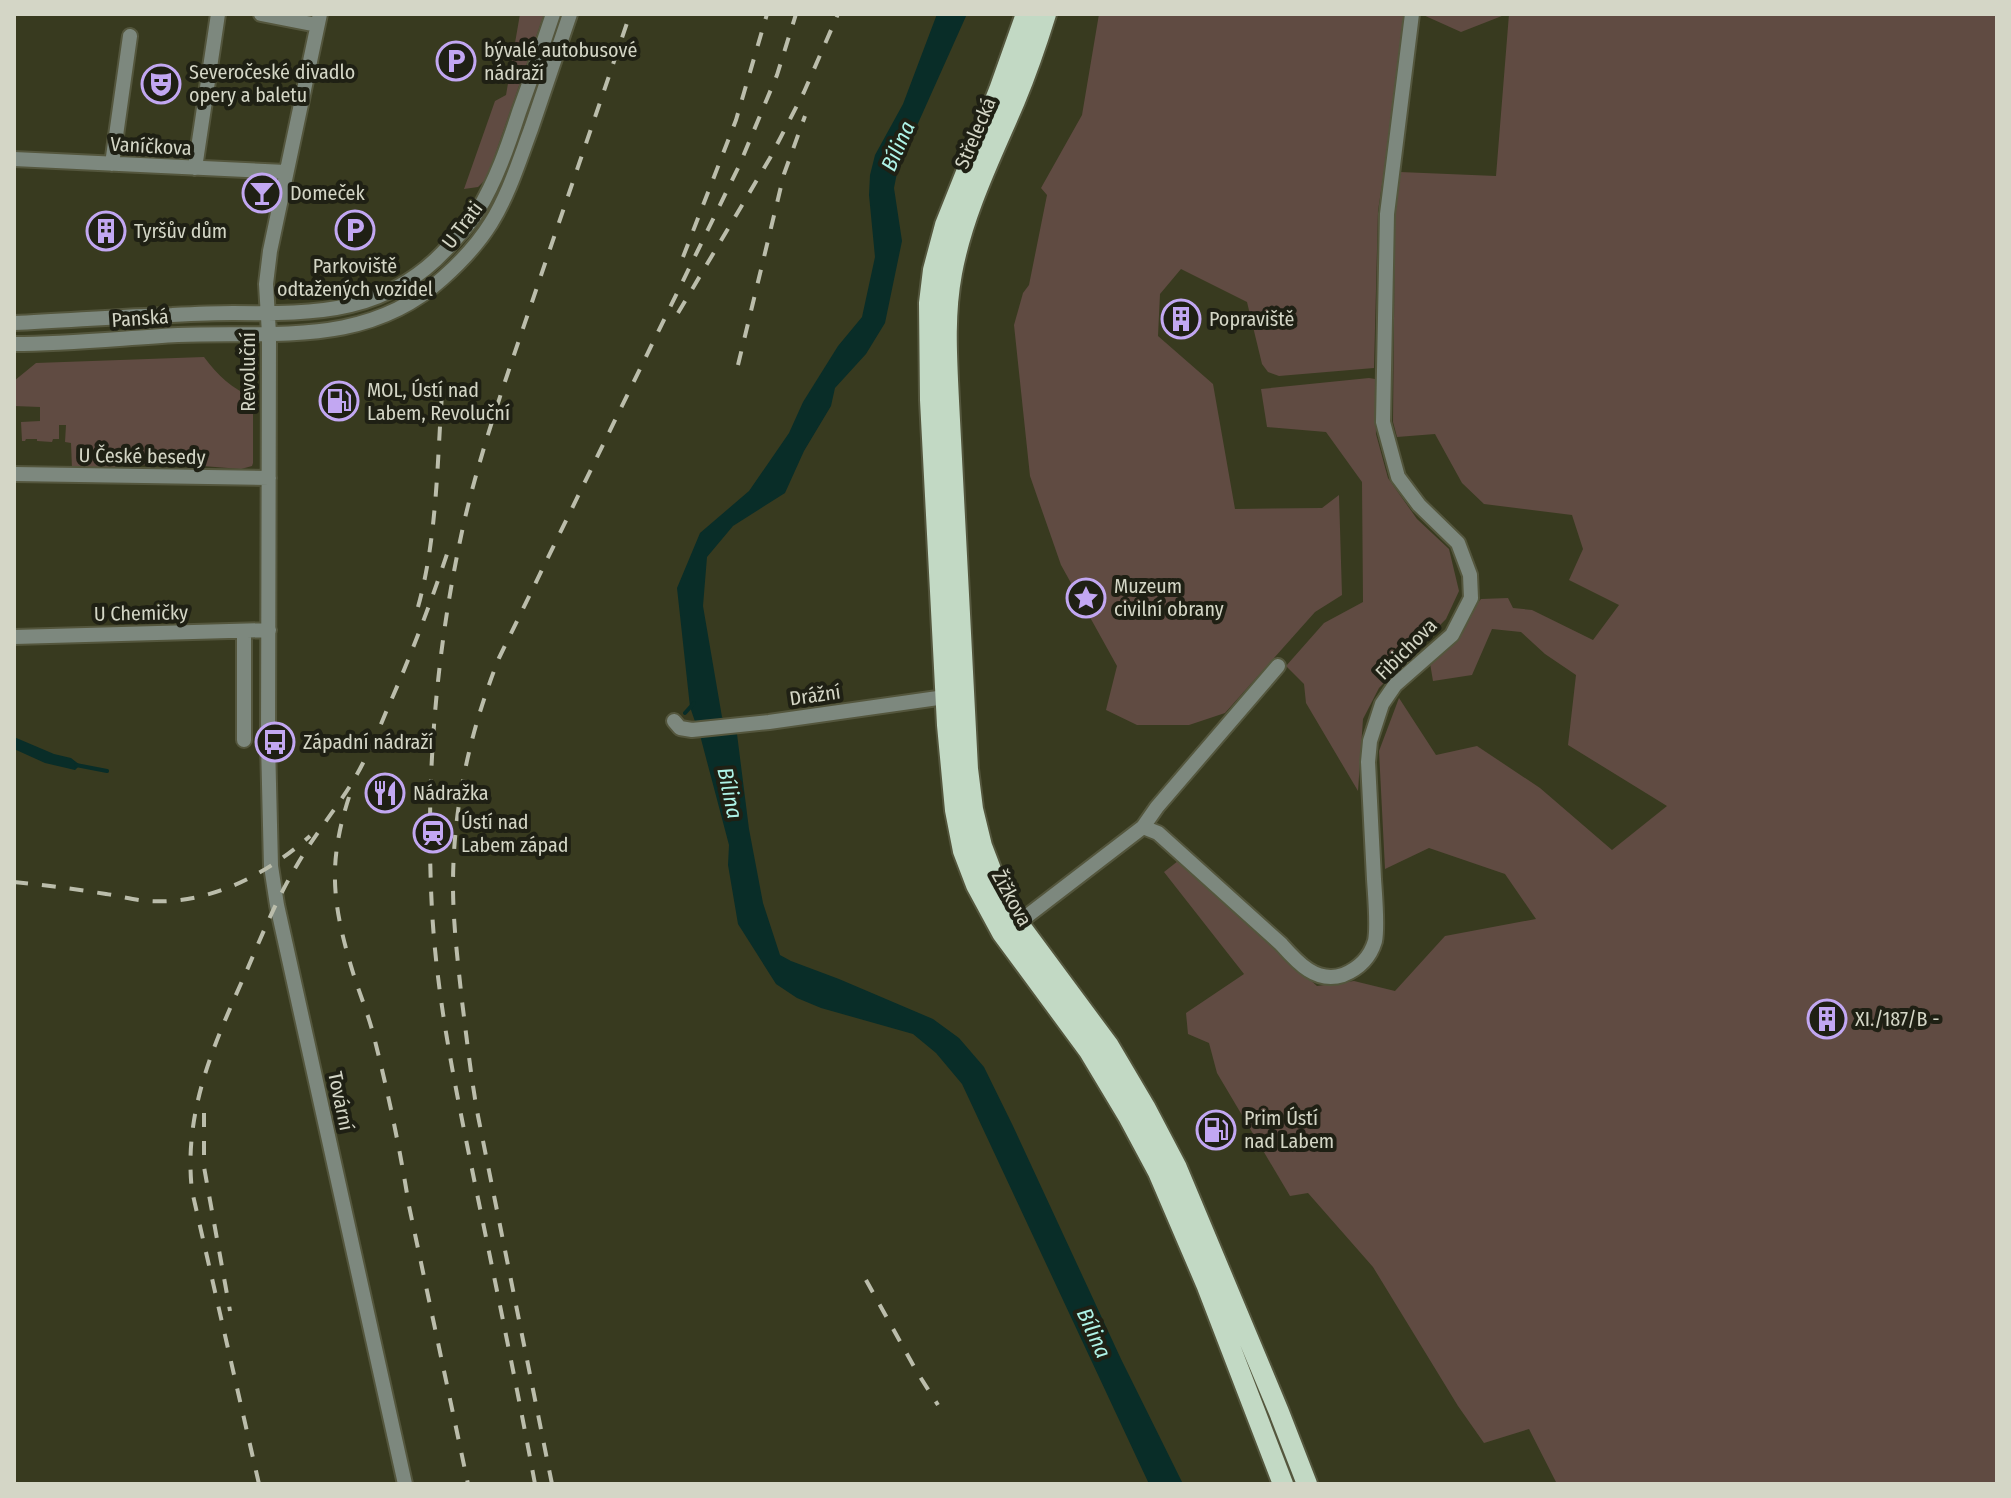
<svg xmlns="http://www.w3.org/2000/svg" width="2011" height="1498" font-family="'Fira Sans Condensed',sans-serif">
  <style>
    .green { fill: #604b42 }
    .water { fill: #092d28 }
    .lines { fill: none; stroke-linecap: round; stroke-linejoin: round }
    .stream { stroke: #092d28; stroke-width: 4 }
    .minor-casing { stroke: #54563d; stroke-width: 18 }
    .major-casing { stroke: #54563d; stroke-width: 24 }
    .minor { stroke: #7d887e; stroke-width: 14 }
    .major { stroke: #c2d9c4; stroke-width: 20 }
    .rail { stroke: #bbbdab; stroke-width: 4; stroke-dasharray: 14 14; stroke-linecap: butt }
    .labels { text-anchor: middle; dominant-baseline: central; stroke-width: 8; stroke-linejoin: round; paint-order: stroke }
    .poi-label { font-size: 20px; fill: #d4d6c6; stroke: #1f2014; text-anchor: start }
    .street-label { font-size: 20px; fill: #d4d6c6; stroke: #1f2014 }
    .water-label { font-size: 22px; font-style: italic; fill: #aef3e7; stroke: #1f2014 }
  </style>
  <rect width="100%" height="100%" fill="#383a1f"/>
  <path class="green" d="M 520,14 L 544,14 L 487,178 L 478,187 L 464,189 L 495,101 L 506,95 Z
    M 1099,14 L 1406,14 L 1407,20 L 1378,211 L 1374,368 L 1279,376 L 1268,372 L 1262,364 L 1247,302 L 1181,269 L 1160,294 L 1158,336 L 1213,384 L 1235,509 L 1322,508 L 1339,495 L 1342,595 L 1315,612 L 1225,713 L 1189,725 L 1137,725 L 1106,710 L 1117,666 L 1061,565 L 1030,476 L 1014,325 L 1023,293 L 1029,285 L 1047,195 L 1041,188 L 1082,115 Z
    M 1421,14 L 1507,14 L 1461,32 Z
    M 1509,14 L 1997,14 L 1997,1484 L 1615,1484 L 1614,1482 L 1609,1484 L 1557,1484 L 1529,1429 L 1484,1443 L 1458,1406 L 1373,1267 L 1308,1193 L 1290,1196 L 1217,1073 L 1209,1043 L 1188,1034 L 1186,1013 L 1244,974 L 1164,872 L 1178,861 L 1317,986 L 1354,981 L 1395,991 L 1445,936 L 1536,919 L 1505,874 L 1429,848 L 1385,869 L 1379,751 L 1399,698 L 1436,755 L 1477,746 L 1540,788 L 1612,850 L 1667,806 L 1568,745 L 1576,675 L 1545,654 L 1521,632 L 1492,629 L 1472,675 L 1433,681 L 1430,663 L 1481,599 L 1508,598 L 1513,608 L 1532,610 L 1593,640 L 1619,605 L 1569,580 L 1583,549 L 1572,515 L 1484,504 L 1462,483 L 1435,434 L 1397,437 L 1393,422 L 1395,214 L 1400,172 L 1496,176 Z
    M 204,357 C 218,376 232,388 253,398 L 253,463 L 252,466 L 241,469 L 177,464 L 116,466 L 113,469 L 72,469 L 71,443 L 65,442 L 66,425 L 59,425 L 59,439 L 53,439 L 52,442 L 37,441 L 37,439 L 26,439 L 25,441 L 22,441 L 21,422 L 40,421 L 40,407 L 14,406 L 14,381 L 36,363 Z
    M 1369,378 L 1375,379 L 1376,434 L 1388,478 L 1417,519 L 1449,549 L 1459,591 L 1446,619 L 1379,688 L 1363,719 L 1358,791 L 1306,703 L 1304,684 L 1286,666 L 1324,623 L 1363,602 L 1362,482 L 1326,432 L 1267,427 L 1261,389 Z"/>
  <path class="water" d="M 937,14 L 967,14 L 898,168 L 894,188 L 902,241 L 885,323 L 866,354 L 835,388 L 831,406 L 804,451 L 785,493 L 733,526 L 707,557 L 703,606 L 722,717 L 737,734 L 749,829 L 763,903 L 780,955 L 791,961 L 839,979 L 933,1019 L 959,1038 L 984,1067 L 1013,1126 L 1121,1359 L 1183,1484 L 1149,1484 L 962,1084 L 936,1053 L 913,1034 L 821,1008 L 797,998 L 776,984 L 738,924 L 728,865 L 729,845 L 701,739 L 690,707 L 677,588 L 700,533 L 749,491 L 789,433 L 803,402 L 838,346 L 862,317 L 875,257 L 869,195 L 870,175 L 875,155 L 903,104 Z
    M 14,737 L 54,754 L 71,758 L 80,765 L 75,770 L 45,763 L 14,749 Z"/>
  <g class="lines">
    <path class="stream" d="M 685,713 L 694,703
      M 76,765 L 107,771"/>
    <g class="minor-casing">
      <path id="minor" d="M 261,14 L 317,25
        M 320,14 L 270,251 L 266,284 L 269,334 L 268,743 L 271,866 L 277,905 L 405,1484
        M 14,159 L 286,172
        M 112,164 L 130,36
        M 195,168 L 218,14
        M 14,323 C 67,321 119,316 172,315 C 192,314 212,313 233,313 C 317,314 389,314 450,245 C 459,235 470,224 477,212 C 496,181 508,146 519,112 C 531,79 542,47 553,14
        M 14,344 C 69,344 123,338 178,335 C 272,331 367,348 443,278 C 461,262 478,244 491,223 C 509,194 519,161 531,129 C 544,91 557,52 570,14
        M 14,474 L 269,478
        M 244,631 L 244,740
        M 14,637 L 269,630
        M 674,721 L 680,728 L 692,730 L 769,722 L 952,696
        M 1143,827 L 1157,807 L 1278,666
        M 1018,923 L 1143,827 L 1158,833 L 1281,944 C 1297,962 1316,984 1343,975 C 1358,969 1370,958 1375,941 C 1378,926 1375,895 1374,879 C 1372,840 1370,801 1368,762 L 1370,741 L 1382,704 L 1395,685 L 1452,635 L 1471,598 L 1470,575 L 1458,543 L 1419,505 L 1398,477 L 1383,422 L 1387,214 L 1412,14"/>
    </g>
    <g class="major-casing">
      <path id="major" d="M 1026,14 L 999,90 L 945,225 L 933,270 L 929,303 L 930,400 L 947,725 L 955,810 L 963,851 L 976,885 L 1002,933 L 1089,1051 L 1128,1116 L 1158,1172 L 1206,1284 L 1283,1484
        M 1046,14 C 1037,43 1027,72 1015,101 C 991,157 963,213 952,273 C 944,316 947,358 949,401 L 968,769 L 973,809 L 982,846 L 995,880 L 1018,923 L 1109,1046 L 1145,1107 L 1177,1168 L 1279,1412 L 1307,1484"/>
    </g>
    <use href="#minor" class="minor"/>
    <use href="#major" class="major"/>
    <path class="rail" d="M 683,257 L 736,120 L 767,14
      M 678,313 L 770,158 L 804,92 L 838,14
      M 738,365 L 784,174 L 805,116
      M 418,607 C 437,538 437,465 442,394
      M 349,797 C 328,862 332,902 351,966 C 358,990 368,1013 374,1037 C 388,1092 400,1149 409,1206 L 468,1484
      M 14,882 C 45,885 75,889 106,894 C 120,896 134,900 148,901 C 209,905 266,875 310,836
      M 204,1113 L 204,1167 L 230,1311
      M 866,1280 L 917,1372 L 938,1405
      M 259,1484 L 192,1191 C 183,1110 215,1042 247,970 C 262,935 277,898 297,865 C 317,830 345,799 363,763 C 375,741 383,718 393,696 C 415,645 434,594 451,542
      M 535,1484 C 516,1382 495,1281 474,1179 C 456,1090 437,1001 432,910 C 425,779 436,646 465,518 C 482,447 506,378 530,308 C 563,210 597,112 630,14
      M 552,1484 L 478,1116 C 471,1078 467,1040 462,1001 C 458,963 453,924 453,885 C 453,807 470,731 499,658 L 739,166 L 777,75 L 796,14"/>
  </g>
  <defs>
    <g id="parking-ring" transform="scale(2)"><circle r="9.5" fill="#1f2014" stroke="#c2a7f2" stroke-width="1.5"/><path d="M-3.5-5.5H1a3.5 3.5 0 0 1 0 7H-1V5.5H-3.5ZM-1-3.4V-.6H.8a1.4 1.4 0 0 0 0-2.8Z" fill="#c2a7f2"/></g>
    <g id="theatre-ring" transform="scale(2)"><circle r="9.5" fill="#1f2014" stroke="#c2a7f2" stroke-width="1.5"/><path d="M-5-5.5Q0-4 5-5.5V0Q5 5 0 6Q-5 5-5 0ZM-3.3-2.5H-1v1.5H-3.3ZM1-2.5H3.3v1.5H1ZM-2.8 1Q0 5.5 2.8 1Z" fill="#c2a7f2"/></g>
    <g id="bar-ring" transform="scale(2)"><circle r="9.5" fill="#1f2014" stroke="#c2a7f2" stroke-width="1.5"/><path d="M-6-5H6L.8 .8V4.5H3.5V6h-7V4.5H-.8V.8Z" fill="#c2a7f2"/></g>
    <g id="building-ring" transform="scale(2)"><circle r="9.5" fill="#1f2014" stroke="#c2a7f2" stroke-width="1.5"/><path d="M-4-6H4V6H1V3H-1V6H-4ZM-2.5-4.3h1.7v1.8h-1.7ZM.8-4.3h1.7v1.8H.8ZM-2.5-1h1.7V.8h-1.7ZM.8-1h1.7V.8H.8Z" fill="#c2a7f2"/></g>
    <g id="fuel-ring" transform="scale(2)"><circle r="9.5" fill="#1f2014" stroke="#c2a7f2" stroke-width="1.5"/><path d="M-5.5-6h7V0h2V4h1.3V-2.5L3-4.5l.8-.8L6-3V5H2.5V1h-1V6h-7ZM-4.2-4.7v3.2H.2V-4.7Z" fill="#c2a7f2"/></g>
    <g id="sight-ring" transform="scale(2)"><circle r="9.5" fill="#1f2014" stroke="#c2a7f2" stroke-width="1.5"/><path d="M0-6L1.8-2.2L6-1.7L2.9 1.2L3.7 5.4L0 3.3L-3.7 5.4L-2.9 1.2L-6-1.7L-1.8-2.2Z" fill="#c2a7f2"/></g>
    <g id="bus-ring" transform="scale(2)"><circle r="9.5" fill="#1f2014" stroke="#c2a7f2" stroke-width="1.5"/><path d="M-5-6H5V4H4V6H2V4H-2V6H-4V4H-5ZM-3.5-4V0h7V-4ZM-3.5 1.2v1.5H-2V1.2ZM2 1.2v1.5H3.5V1.2Z" fill="#c2a7f2"/></g>
    <g id="restaurant-ring" transform="scale(2)"><circle r="9.5" fill="#1f2014" stroke="#c2a7f2" stroke-width="1.5"/><path d="M-5-6h1v4h1v-4h1v4h1v-4h1v5L-1.5 .5V6h-2V.5L-5-1ZM5-6V6H3V1.5H1.5Q1.5-4 5-6Z" fill="#c2a7f2"/></g>
    <g id="station-ring" transform="scale(2)"><circle r="9.5" fill="#1f2014" stroke="#c2a7f2" stroke-width="1.5"/><path d="M-3-6H3Q5-6 5-4V2Q5 4 3 4L4.5 6H3L1.5 4h-3L-3 6H-4.5L-3 4Q-5 4-5 2V-4Q-5-6-3-6ZM-3.5-4v3h7v-3ZM-3.5 1v1.5H-2V1ZM2 1v1.5H3.5V1Z" fill="#c2a7f2"/></g>
  </defs>
  <g fill-rule="evenodd">
    <use href="#parking-ring" x="456" y="61"/>
    <use href="#theatre-ring" x="161" y="84"/>
    <use href="#bar-ring" x="262" y="193"/>
    <use href="#parking-ring" x="355" y="230"/>
    <use href="#building-ring" x="106" y="231"/>
    <use href="#building-ring" x="1181" y="319"/>
    <use href="#fuel-ring" x="339" y="401"/>
    <use href="#sight-ring" x="1086" y="598"/>
    <use href="#bus-ring" x="275" y="742"/>
    <use href="#restaurant-ring" x="385" y="793"/>
    <use href="#station-ring" x="433" y="833"/>
    <use href="#building-ring" x="1827" y="1019"/>
    <use href="#fuel-ring" x="1216" y="1130"/>
  </g>
  <g class="labels">
    <g class="poi-label">
      <text x="484" y="50">bývalé autobusové<tspan x="484" dy="23">nádraží</tspan></text>
      <text x="189" y="72">Severočeské divadlo<tspan x="189" dy="23">opery a baletu</tspan></text>
      <text x="290" y="193">Domeček</text>
      <text x="134" y="231">Tyršův dům</text>
      <text x="355" y="266" text-anchor="middle">Parkoviště<tspan x="355" dy="23">odtažených vozidel</tspan></text>
      <text x="1209" y="319">Popraviště</text>
      <text x="367" y="390">MOL, Ústí nad<tspan x="367" dy="23">Labem, Revoluční</tspan></text>
      <text x="1114" y="586">Muzeum<tspan x="1114" dy="23">civilní obrany</tspan></text>
      <text x="303" y="742">Západní nádraží</text>
      <text x="413" y="793">Nádražka</text>
      <text x="461" y="822">Ústí nad<tspan x="461" dy="23">Labem západ</tspan></text>
      <text x="1855" y="1019">XI./187/B -</text>
      <text x="1244" y="1118">Prim Ústí<tspan x="1244" dy="23">nad Labem</tspan></text>
    </g>
    <g class="street-label">
      <text transform="translate(975 133) rotate(-67)">Střelecká</text>
      <text transform="translate(151 146) rotate(3)">Vaníčkova</text>
      <text transform="translate(462 225) rotate(-53)">U Trati</text>
      <text transform="translate(140 318) rotate(-4)">Panská</text>
      <text transform="translate(248 372) rotate(-90)">Revoluční</text>
      <text transform="translate(142 456) rotate(1)">U České besedy</text>
      <text transform="translate(141 613) rotate(-1)">U Chemičky</text>
      <text transform="translate(1406 649) rotate(-45)">Fibichova</text>
      <text transform="translate(815 695) rotate(-8)">Drážní</text>
      <text transform="translate(1012 898) rotate(61)">Žižkova</text>
      <text transform="translate(341 1101) rotate(78)">Tovární</text>
    </g>
    <g class="water-label">
      <text transform="translate(898 146) rotate(-66)">Bílina</text>
      <text transform="translate(730 793) rotate(78)">Bílina</text>
      <text transform="translate(1094 1333) rotate(65)">Bílina</text>
    </g>
  </g>
  <rect width="2011" height="1498" fill="none" stroke="#d4d6c6" stroke-width="32"/>
</svg>
